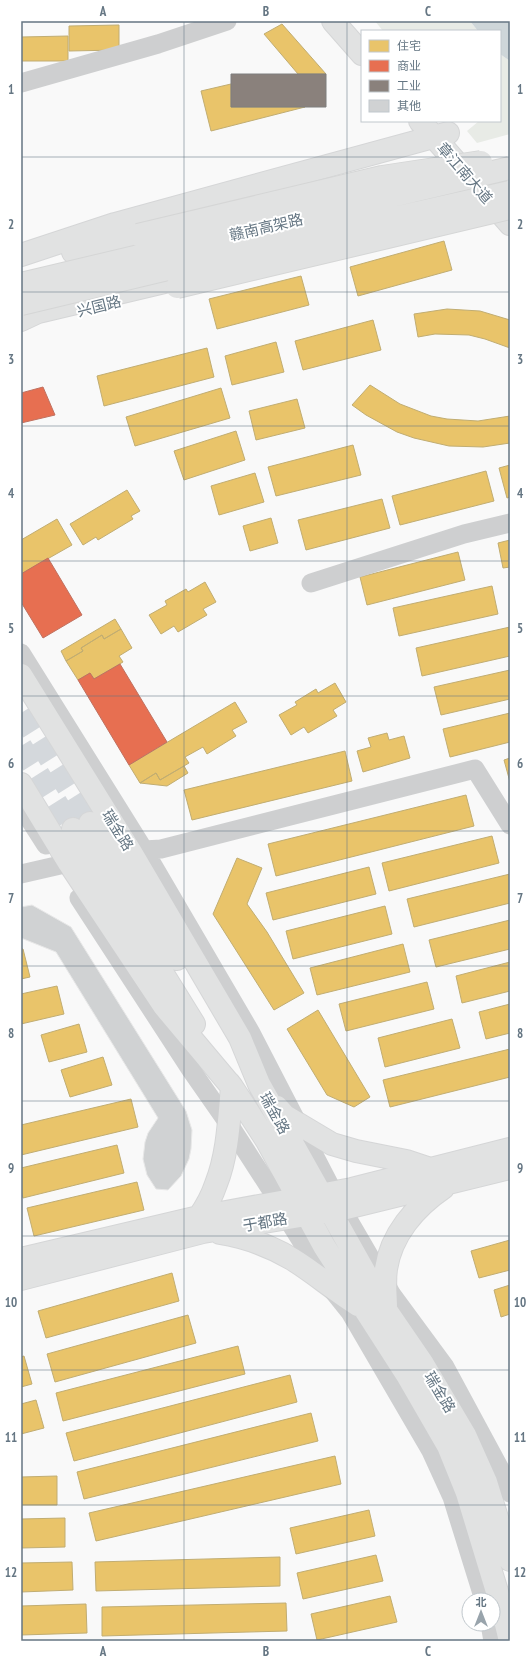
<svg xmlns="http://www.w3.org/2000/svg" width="531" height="1662" font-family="'PT Sans Narrow','Noto Sans SC',sans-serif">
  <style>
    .green { fill: #e8ebe6 }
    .water { fill: #ced6d9 }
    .homes { fill: #e9c46a; stroke: #c1ad72 }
    .shops { fill: #e76f51; stroke: #c07160 }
    .industry { fill: #8a817c; stroke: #7f7e7e }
    .building { fill: #d0d2d3; stroke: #e8e8e8 }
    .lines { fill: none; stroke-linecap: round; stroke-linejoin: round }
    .major-tunnel { stroke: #d4d8dc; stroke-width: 22; stroke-dasharray: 22 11; stroke-linecap: butt }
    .major-casing { stroke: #d5d6d7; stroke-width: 24 }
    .minor { stroke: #cecfd0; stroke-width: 19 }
    .major { stroke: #e1e2e2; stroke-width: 22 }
    .highway-bridge-casing { stroke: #d5d6d6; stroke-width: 24; stroke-linecap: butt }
    .highway-bridge { stroke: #e1e2e2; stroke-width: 22 }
    .grid { fill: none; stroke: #657683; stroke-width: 1; stroke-opacity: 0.55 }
    .labels { text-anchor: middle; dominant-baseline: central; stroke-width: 4; stroke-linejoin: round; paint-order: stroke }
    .street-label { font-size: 15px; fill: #657683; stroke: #fff }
    .neatline { fill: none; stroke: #657683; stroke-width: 1.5 }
    .grid-label { font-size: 13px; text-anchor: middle; font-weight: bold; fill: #657683 }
  </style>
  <rect width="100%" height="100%" fill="#f9f9f9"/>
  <path class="green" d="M 375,21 L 470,21 L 478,31 L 383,31 Z
    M 500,54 L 510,61 L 510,134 L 477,143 L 467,131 L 479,121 L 500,121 Z"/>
  <path class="water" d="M 470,21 L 510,21 L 510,61 L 500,54 L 500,31 L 478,31 Z"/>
  <path class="homes" d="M 282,24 L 326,74 L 298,74 L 264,34 Z
    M 119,25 L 119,50 L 69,51 L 69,26 Z
    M 68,36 L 68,61 L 21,61 L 21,37 Z
    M 231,84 L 231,107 L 305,107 L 211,131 L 201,91 Z
    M 444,241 L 452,270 L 358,296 L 350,267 Z
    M 301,276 L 309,305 L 217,329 L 209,299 Z
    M 447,309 L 480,311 L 510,320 L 510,348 L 485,339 L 469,335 L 435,334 L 418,337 L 414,314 Z
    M 373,320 L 381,350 L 303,370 L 295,341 Z
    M 276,342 L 284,372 L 232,385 L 225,356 Z
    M 207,348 L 214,377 L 104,406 L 97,376 Z
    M 370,385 L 400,404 L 431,416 L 447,419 L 478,421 L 510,416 L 510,443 L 483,447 L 449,446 L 414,438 L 397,432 L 366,415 L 352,405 Z
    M 221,388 L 230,418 L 135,446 L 126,417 Z
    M 297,399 L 305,428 L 256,440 L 249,411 Z
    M 236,431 L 245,460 L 184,480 L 174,451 Z
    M 353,445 L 361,475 L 276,496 L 268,467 Z
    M 510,465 L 510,497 L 507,498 L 499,468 Z
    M 486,471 L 494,501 L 400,525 L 392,496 Z
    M 255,473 L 264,502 L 219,515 L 211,486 Z
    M 127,490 L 140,511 L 131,516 L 133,519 L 98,540 L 96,537 L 83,545 L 70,524 Z
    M 382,499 L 390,528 L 306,550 L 298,520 Z
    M 271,518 L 278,543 L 250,551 L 243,526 Z
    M 57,519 L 72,545 L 21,574 L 21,540 Z
    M 510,540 L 510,567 L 503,568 L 498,543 Z
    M 458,552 L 465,580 L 367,605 L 360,577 Z
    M 205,582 L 216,602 L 203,609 L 207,615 L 178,632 L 174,626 L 161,634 L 149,615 L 167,605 L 165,601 L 186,589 L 188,592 Z
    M 492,586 L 498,614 L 399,636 L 393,608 Z
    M 115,619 L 121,629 L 104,639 L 102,635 L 81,648 L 83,651 L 66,661 L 61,651 Z
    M 510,627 L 510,656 L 422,676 L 416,648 Z
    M 121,629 L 132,648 L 119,656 L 123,662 L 94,679 L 90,673 L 78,680 L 66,661 L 83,651 L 81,648 L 102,635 L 104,639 Z
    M 510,670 L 510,699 L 441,715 L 434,687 Z
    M 335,683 L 346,702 L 333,710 L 337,716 L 308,733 L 304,727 L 291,735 L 279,715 L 297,705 L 295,702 L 316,689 L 318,693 Z
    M 235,702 L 247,722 L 232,730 L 236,736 L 207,754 L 203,747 L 185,757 L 189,763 L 160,780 L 156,773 L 140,783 L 129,765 Z
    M 510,713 L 510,742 L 450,757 L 443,729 Z
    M 387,733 L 389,740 L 404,736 L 410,758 L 363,772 L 357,751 L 371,747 L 368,738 Z
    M 345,751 L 352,781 L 192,820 L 184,790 Z
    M 510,758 L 510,782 L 504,760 Z
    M 184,766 L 188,773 L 167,786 L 140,783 L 156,773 L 160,780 Z
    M 466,795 L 474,826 L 276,876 L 268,844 Z
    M 492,836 L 499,863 L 389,891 L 382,863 Z
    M 237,858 L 262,868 L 247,904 L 267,932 L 304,993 L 274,1010 L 213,914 Z
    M 369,867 L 376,894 L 273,920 L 266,893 Z
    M 510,874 L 510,903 L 414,927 L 407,899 Z
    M 385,906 L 392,934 L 293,959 L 286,931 Z
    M 510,920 L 510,949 L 436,967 L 429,940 Z
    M 403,944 L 410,972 L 317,995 L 310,968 Z
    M 21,949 L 23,949 L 30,977 L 21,979 Z
    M 510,962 L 510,991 L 462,1003 L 456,976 Z
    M 427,982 L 434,1009 L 346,1031 L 339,1004 Z
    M 57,986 L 64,1014 L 21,1024 L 21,994 Z
    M 510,1004 L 510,1033 L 486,1039 L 479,1012 Z
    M 318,1010 L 370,1097 L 354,1107 L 327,1095 L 287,1029 Z
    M 452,1019 L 460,1048 L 385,1067 L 378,1038 Z
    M 79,1024 L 87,1052 L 49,1062 L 41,1035 Z
    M 510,1049 L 510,1077 L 390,1107 L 383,1080 Z
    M 103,1057 L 112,1085 L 70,1097 L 61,1070 Z
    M 131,1099 L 138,1127 L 21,1155 L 21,1125 Z
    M 117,1145 L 124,1173 L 23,1198 L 21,1190 L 21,1168 Z
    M 137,1182 L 144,1210 L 34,1236 L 27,1208 Z
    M 510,1240 L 510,1270 L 479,1278 L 471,1251 Z
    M 172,1273 L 179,1301 L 46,1338 L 38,1311 Z
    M 510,1285 L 510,1314 L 501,1317 L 494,1290 Z
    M 188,1315 L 196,1343 L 55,1382 L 47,1354 Z
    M 238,1346 L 245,1374 L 63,1421 L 56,1393 Z
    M 24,1356 L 32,1384 L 21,1387 L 21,1357 Z
    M 290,1375 L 297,1402 L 74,1461 L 66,1433 Z
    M 36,1400 L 44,1428 L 21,1434 L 21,1404 Z
    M 311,1413 L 318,1441 L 84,1499 L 77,1472 Z
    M 335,1456 L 341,1484 L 96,1541 L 89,1513 Z
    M 57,1476 L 57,1505 L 21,1505 L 21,1477 Z
    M 369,1510 L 375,1536 L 296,1554 L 290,1528 Z
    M 65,1518 L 65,1547 L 21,1548 L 21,1519 Z
    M 376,1555 L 383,1581 L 303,1599 L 297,1573 Z
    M 280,1557 L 280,1586 L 96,1591 L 95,1562 Z
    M 72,1562 L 73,1590 L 21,1592 L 21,1563 Z
    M 390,1596 L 397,1622 L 317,1640 L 311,1614 Z
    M 286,1603 L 287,1631 L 102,1636 L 102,1607 Z
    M 86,1604 L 87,1633 L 21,1635 L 21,1606 Z"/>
  <path class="shops" d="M 43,387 L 55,415 L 21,423 L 21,393 Z
    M 48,558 L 82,615 L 43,638 L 21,602 L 21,574 Z
    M 120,664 L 167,742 L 129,765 L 78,680 L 90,673 L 94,679 Z"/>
  <path class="industry" d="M 231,74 L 326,74 L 326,107 L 231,107 Z"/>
  <path class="building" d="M 32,905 L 71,927 L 186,1111 L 192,1130 L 191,1149 L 189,1159 L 181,1176 L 168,1190 L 156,1189 L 147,1175 L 143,1159 L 145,1142 L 148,1133 L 158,1118 L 56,952 L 21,938 L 21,907 Z"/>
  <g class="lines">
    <path class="major-tunnel" d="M 21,713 L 90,823
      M 21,746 L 73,829"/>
    <g class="major-casing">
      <path id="major" d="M 333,21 L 362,54
        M 420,121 L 510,224
        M 73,252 L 138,235
        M 21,255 L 115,224 L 448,133
        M 21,320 L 38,312 L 198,274
        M 21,675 L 132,854 L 240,1038 L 259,1084 L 386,1310 L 423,1364 L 465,1435 L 486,1482 L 510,1560
        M 21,784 L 69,863 L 164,1006 L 232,1087 L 267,1141 L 324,1246 L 407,1375 L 448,1446 L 467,1493 L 502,1608 L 510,1641
        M 90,823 L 177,959
        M 73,829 L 194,1024
        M 277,1107 L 285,1116 L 332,1144 L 356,1151 L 406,1161 L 430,1169
        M 199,1217 C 206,1207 212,1196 216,1184 C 228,1154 229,1119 232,1087 L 229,1083
        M 220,1233 C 245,1237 270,1246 292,1259 C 315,1273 335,1291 358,1305
        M 21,1259 L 199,1217 L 352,1189 L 510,1149
        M 21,1279 L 203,1232 L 342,1209 L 510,1168
        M 386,1309 C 386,1296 384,1282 386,1269 C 391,1235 415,1207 443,1188"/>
    </g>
    <path class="minor" d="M 21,83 L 158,44 L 227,21
      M 311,583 L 464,534 L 510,523
      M 21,653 L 144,850 L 251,1033 L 342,1209 L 392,1295 L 445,1367 L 506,1480 L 510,1493
      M 21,806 L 46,845
      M 133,853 L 144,850 L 161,849 L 475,769 L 510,825
      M 21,874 L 69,863
      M 79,898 L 191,1070 L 228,1123 L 279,1202 L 287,1218 L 330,1287 L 350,1312 L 431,1451 L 452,1497 L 484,1600
      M 490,1624 L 493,1641"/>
    <use href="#major" class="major"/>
    <g class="highway-bridge-casing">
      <path id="highway-bridge" d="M 138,235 L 382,177 L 481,162
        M 21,284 L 510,168
        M 177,287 L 510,208
        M 21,304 L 159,271 L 510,192"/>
    </g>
    <use href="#highway-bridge" class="highway-bridge"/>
  </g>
  <path class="grid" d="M 184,21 L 184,1641M 347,21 L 347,1641M 21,157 L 510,157M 21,292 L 510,292M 21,426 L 510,426M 21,561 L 510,561M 21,696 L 510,696M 21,831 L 510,831M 21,966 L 510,966M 21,1101 L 510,1101M 21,1236 L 510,1236M 21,1370 L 510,1370M 21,1505 L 510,1505"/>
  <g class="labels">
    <g class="street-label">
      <text transform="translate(465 173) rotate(49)">章江南大道</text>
      <text transform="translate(266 227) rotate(-13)">赣南高架路</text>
      <text transform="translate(99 306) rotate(-14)">兴国路</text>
      <text transform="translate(118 830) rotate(58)">瑞金路</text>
      <text transform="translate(275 1113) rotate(61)">瑞金路</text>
      <text transform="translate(265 1222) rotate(-10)">于都路</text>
      <text transform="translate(440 1392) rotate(59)">瑞金路</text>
    </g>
  </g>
  <rect width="531" height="1662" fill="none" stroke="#ffffff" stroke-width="44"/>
  <rect x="361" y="30" width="140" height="92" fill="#ffffff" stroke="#c1c8cd"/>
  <rect x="369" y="40" width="20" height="12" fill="#e9c46a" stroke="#c1c8cd"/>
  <text x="397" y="50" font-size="12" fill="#657683">住宅</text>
  <rect x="369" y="60" width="20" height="12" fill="#e76f51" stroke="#c1c8cd"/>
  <text x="397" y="70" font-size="12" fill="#657683">商业</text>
  <rect x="369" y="80" width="20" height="12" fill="#8a817c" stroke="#c1c8cd"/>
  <text x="397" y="90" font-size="12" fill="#657683">工业</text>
  <rect x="369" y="100" width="20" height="12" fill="#d0d2d3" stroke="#c1c8cd"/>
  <text x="397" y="110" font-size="12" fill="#657683">其他</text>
  <g transform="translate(481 1612)"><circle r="19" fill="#ffffff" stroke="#c1c8cd"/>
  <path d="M0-3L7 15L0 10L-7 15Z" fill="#99a4ac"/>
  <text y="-6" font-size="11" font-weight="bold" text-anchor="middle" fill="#657683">北</text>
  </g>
  <rect x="22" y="22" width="487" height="1618" class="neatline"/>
  <g class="grid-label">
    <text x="103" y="16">A</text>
    <text x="266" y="16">B</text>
    <text x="428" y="16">C</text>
    <text x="11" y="94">1</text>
    <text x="520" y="94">1</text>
    <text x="11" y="229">2</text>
    <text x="520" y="229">2</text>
    <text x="11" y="364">3</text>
    <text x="520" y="364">3</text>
    <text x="11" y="498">4</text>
    <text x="520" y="498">4</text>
    <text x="11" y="633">5</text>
    <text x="520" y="633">5</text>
    <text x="11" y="768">6</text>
    <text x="520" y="768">6</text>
    <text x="11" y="903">7</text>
    <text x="520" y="903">7</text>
    <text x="11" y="1038">8</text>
    <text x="520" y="1038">8</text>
    <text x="11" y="1173">9</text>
    <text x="520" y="1173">9</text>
    <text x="11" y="1307">10</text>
    <text x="520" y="1307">10</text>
    <text x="11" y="1442">11</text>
    <text x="520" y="1442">11</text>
    <text x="11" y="1577">12</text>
    <text x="520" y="1577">12</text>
    <text x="103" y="1656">A</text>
    <text x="266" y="1656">B</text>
    <text x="428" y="1656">C</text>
  </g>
</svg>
